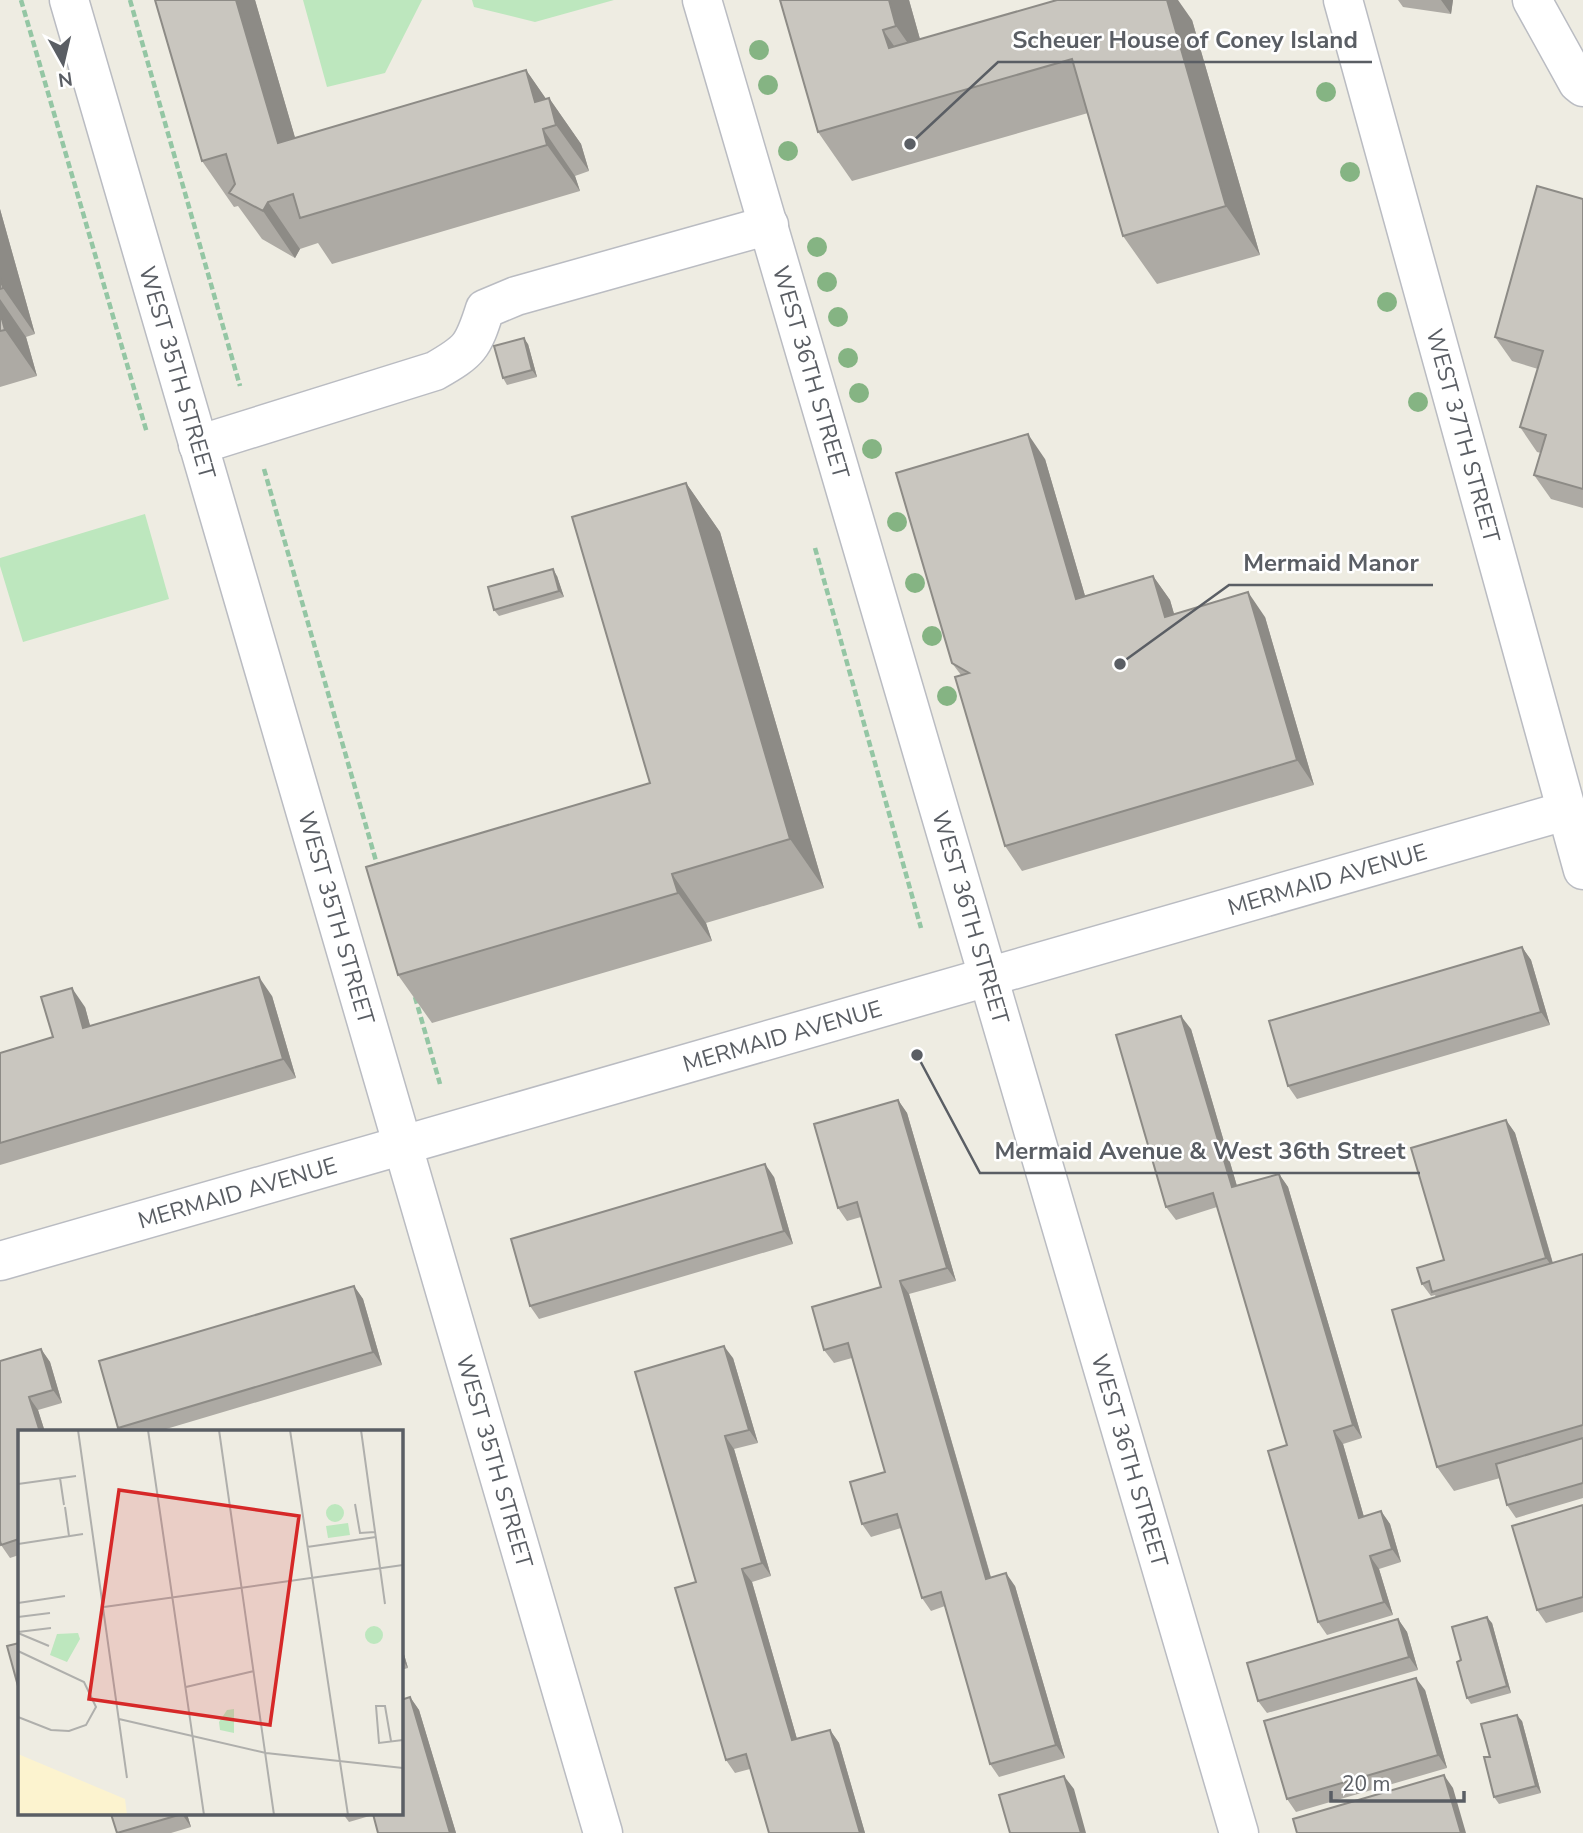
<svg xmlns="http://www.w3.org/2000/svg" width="1583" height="1833" font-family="'Nunito Sans',sans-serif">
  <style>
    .green { fill: #bde7be }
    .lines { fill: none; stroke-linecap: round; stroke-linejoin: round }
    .minor-casing { stroke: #babcc2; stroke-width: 41 }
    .path { stroke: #94c6a4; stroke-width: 4.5; stroke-dasharray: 7 3.5; stroke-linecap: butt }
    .minor { stroke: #fff; stroke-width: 38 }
    .tree { fill: #85b483 }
    .wall { fill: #adaaa4 }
    .shaded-wall { fill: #8d8b86 }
    .building { fill: #c9c6bf; stroke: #8d8b86; stroke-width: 2 }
    .labels { text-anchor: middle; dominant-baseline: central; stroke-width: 5; stroke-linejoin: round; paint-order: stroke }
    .street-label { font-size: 23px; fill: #5a5e64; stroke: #fff }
    .inset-road { fill: none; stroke: #afafac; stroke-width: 2 }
    .view { fill: #d62828; fill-opacity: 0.15; stroke: #d62828; stroke-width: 3.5 }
    .inset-edge { fill: none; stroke: #5a5e64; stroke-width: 3.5 }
    .leader { fill: none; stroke: #5a5e64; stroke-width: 2.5 }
    .callout-dot { fill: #5a5e64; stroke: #fff; stroke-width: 2.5 }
    .callout-label { font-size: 24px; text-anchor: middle; font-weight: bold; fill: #5a5e64; stroke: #fff; stroke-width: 5; stroke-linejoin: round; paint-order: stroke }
  </style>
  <rect width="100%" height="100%" fill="#eeece2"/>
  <path class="green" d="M 303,0 L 422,0 L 385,73 L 327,87 Z
    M 472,0 L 614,0 L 535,22 L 474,7 Z
    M 145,514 L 169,599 L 23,642 L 0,566 L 0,558 Z"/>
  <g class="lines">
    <g class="minor-casing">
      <g id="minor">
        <path id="s1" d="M 69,0 L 603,1833"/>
        <path id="s2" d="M 702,0 L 1239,1833"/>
        <path id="s3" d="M 1343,0 L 1583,870"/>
        <path d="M 1532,0 L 1578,83 L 1583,87"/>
        <path d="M 198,445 L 435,371 C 470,351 473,347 485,309 L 516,296 L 769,225"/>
        <path id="s4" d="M 0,1261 L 1565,811"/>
      </g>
    </g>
    <path class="path" d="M 21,0 L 147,433
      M 130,0 L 240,386
      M 264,469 L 378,868
      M 815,548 L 921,928
      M 415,997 L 440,1084"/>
    <use href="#minor" class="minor"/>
  </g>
  <g class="tree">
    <circle cx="759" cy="50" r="10"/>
    <circle cx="768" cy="85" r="10"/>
    <circle cx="1326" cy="92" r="10"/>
    <circle cx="788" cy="151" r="10"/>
    <circle cx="1350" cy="172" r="10"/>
    <circle cx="817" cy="247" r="10"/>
    <circle cx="827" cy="282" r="10"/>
    <circle cx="1387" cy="302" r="10"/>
    <circle cx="838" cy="317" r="10"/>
    <circle cx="848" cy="358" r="10"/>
    <circle cx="859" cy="393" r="10"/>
    <circle cx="1418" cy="402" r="10"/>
    <circle cx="872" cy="449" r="10"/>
    <circle cx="897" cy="522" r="10"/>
    <circle cx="915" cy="583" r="10"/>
    <circle cx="932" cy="636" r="10"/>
    <circle cx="947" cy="696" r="10"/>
  </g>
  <path class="wall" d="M 155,0 L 255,0 L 295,138 L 526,70 L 546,99 L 549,98 L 581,144 L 589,171 L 575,176 L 580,191 L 332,264 L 318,243 L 300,249 L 295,258 L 262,239 L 238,206 L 234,207 L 202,161 Z
    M 780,0 L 909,0 L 920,39 L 1192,20 L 1260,255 L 1157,284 L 1123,236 L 1088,113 L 852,181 L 818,132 Z
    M 1398,0 L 1453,0 L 1451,14 L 1403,7 Z
    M 1583,199 L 1583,508 L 1551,499 L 1534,475 L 1541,453 L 1537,452 L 1520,427 L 1538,369 L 1512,361 L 1495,337 Z
    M 0,209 L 35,334 L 26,337 L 37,376 L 0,387 Z
    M 528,344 L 537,377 L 507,385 L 503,378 Z
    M 1045,459 L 1085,596 L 1153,576 L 1170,600 L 1174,614 L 1265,617 L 1314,785 L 1022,871 L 1005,846 L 961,675 L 952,663 Z
    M 686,483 L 720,532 L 824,888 L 706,923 L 712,941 L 432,1023 L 398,975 L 650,783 Z
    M 557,576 L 564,597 L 499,616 L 494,610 Z
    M 1522,947 L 1531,960 L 1550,1025 L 1297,1099 L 1288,1086 Z
    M 272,996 L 296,1078 L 0,1165 L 0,1053 L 53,1037 L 85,1007 L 90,1026 Z
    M 1191,1029 L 1237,1186 L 1279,1174 L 1288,1187 L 1362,1438 L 1343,1444 L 1364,1517 L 1381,1511 L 1390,1524 L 1401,1562 L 1379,1569 L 1393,1615 L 1327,1635 L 1318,1622 L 1287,1445 L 1217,1207 L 1176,1220 L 1166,1207 Z
    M 898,1100 L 907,1113 L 956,1281 L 909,1294 L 991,1577 L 1015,1586 L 1065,1758 L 999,1777 L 990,1764 L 945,1606 L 931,1611 L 922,1598 L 901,1528 L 871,1537 L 862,1524 L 885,1472 L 852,1358 L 834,1363 L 824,1350 L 881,1287 L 861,1217 L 847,1221 L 838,1208 Z
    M 1506,1120 L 1515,1133 L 1553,1263 L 1583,1254 L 1583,1498 L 1516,1518 L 1507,1505 L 1500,1478 L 1454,1491 L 1437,1467 L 1436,1297 L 1435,1295 L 1431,1296 L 1422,1284 L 1444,1260 Z
    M 774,1177 L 793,1244 L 539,1319 L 530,1306 Z
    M 354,1286 L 363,1299 L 382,1365 L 156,1432 L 122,1432 L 118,1428 Z
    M 41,1349 L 50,1362 L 62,1403 L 38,1410 L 45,1432 L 19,1432 L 19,1555 L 10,1558 L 1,1545 L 0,1361 Z
    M 733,1358 L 758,1443 L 734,1449 L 771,1576 L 752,1582 L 797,1739 L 830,1730 L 839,1743 L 865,1833 L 769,1833 L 750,1769 L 735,1773 L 726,1760 L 696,1582 Z
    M 1583,1505 L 1583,1612 L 1546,1623 L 1537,1610 Z
    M 1398,1619 L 1407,1632 L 1418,1670 L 1267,1713 L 1258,1701 Z
    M 1492,1623 L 1511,1693 L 1471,1704 L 1467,1698 L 1461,1660 Z
    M 401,1644 L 408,1668 L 401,1670 Z
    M 1425,1690 L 1447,1768 L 1296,1812 L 1287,1799 Z
    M 410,1697 L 419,1710 L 456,1833 L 378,1833 L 373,1815 L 349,1822 L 343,1814 L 401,1814 L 401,1700 Z
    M 1522,1721 L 1541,1793 L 1499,1804 L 1494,1797 L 1490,1757 Z
    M 111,1814 L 187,1814 L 191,1827 L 171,1833 L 117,1833 Z"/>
  <path class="shaded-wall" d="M 236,0 L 255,0 L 310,189 L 278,143 Z
    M 889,0 L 909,0 L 930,75 L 896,26 Z
    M 1167,0 L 1178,0 L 1192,20 L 1260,255 L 1226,206 Z
    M 1441,0 L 1453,0 L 1451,14 Z
    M 883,30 L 917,79 L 889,48 Z
    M 526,70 L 551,106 L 549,98 L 581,144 L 589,171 L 556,125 L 535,102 Z
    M 543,129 L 575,176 L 580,191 L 547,145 Z
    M 268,202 L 300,249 L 295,258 L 263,211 Z
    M 0,209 L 35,334 L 3,288 L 0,277 Z
    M 0,299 L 26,337 L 37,376 L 5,330 L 0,312 Z
    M 524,338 L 528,344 L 537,377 L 532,370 Z
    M 1028,434 L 1045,459 L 1093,623 L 1076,599 Z
    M 686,483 L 720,532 L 824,888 L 790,839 Z
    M 553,569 L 557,576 L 564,597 L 559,591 Z
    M 1153,576 L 1170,600 L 1182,641 L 1165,617 Z
    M 1248,592 L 1265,617 L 1314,785 L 1297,760 Z
    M 672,874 L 706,923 L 712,941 L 678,893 Z
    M 1522,947 L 1531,960 L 1550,1025 L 1541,1012 Z
    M 259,977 L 272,996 L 296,1078 L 283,1059 Z
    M 72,988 L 85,1007 L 96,1047 L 83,1028 Z
    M 1181,1016 L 1191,1029 L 1241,1200 L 1232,1187 Z
    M 898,1100 L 907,1113 L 956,1281 L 947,1268 Z
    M 1506,1120 L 1515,1133 L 1555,1271 L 1546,1258 Z
    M 765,1164 L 774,1177 L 793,1244 L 784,1231 Z
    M 1279,1174 L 1288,1187 L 1362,1438 L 1353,1425 Z
    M 900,1281 L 909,1294 L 995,1592 L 986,1579 Z
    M 354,1286 L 363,1299 L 382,1365 L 373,1352 Z
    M 724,1346 L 733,1358 L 758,1443 L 749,1430 Z
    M 41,1349 L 50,1362 L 62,1403 L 53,1390 Z
    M 29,1397 L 38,1410 L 45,1432 L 40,1432 Z
    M 1334,1431 L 1343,1444 L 1368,1531 L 1359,1518 Z
    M 725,1436 L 734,1449 L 771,1576 L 762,1563 Z
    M 1381,1511 L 1390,1524 L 1401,1562 L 1392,1549 Z
    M 1370,1556 L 1379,1569 L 1393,1615 L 1384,1602 Z
    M 742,1569 L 752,1582 L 801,1753 L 792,1740 Z
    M 1006,1573 L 1015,1586 L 1065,1758 L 1056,1745 Z
    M 1487,1617 L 1492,1623 L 1511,1693 L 1507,1686 Z
    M 1398,1619 L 1407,1632 L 1418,1670 L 1409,1657 Z
    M 401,1644 L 408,1668 L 401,1658 Z
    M 1416,1678 L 1425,1690 L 1447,1768 L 1438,1755 Z
    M 410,1697 L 419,1710 L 456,1833 L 450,1833 Z
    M 1517,1715 L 1522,1721 L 1541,1793 L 1536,1786 Z
    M 830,1730 L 839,1743 L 865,1833 L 860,1833 Z
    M 1444,1775 L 1453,1788 L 1466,1833 L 1461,1833 Z
    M 1064,1776 L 1074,1789 L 1086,1833 L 1081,1833 Z
    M 182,1814 L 187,1814 L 191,1827 Z"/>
  <path class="building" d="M 155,0 L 236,0 L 278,143 L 526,70 L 535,102 L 549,98 L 556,125 L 543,129 L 547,145 L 300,218 L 293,194 L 268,202 L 263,211 L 229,193 L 235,184 L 226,154 L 202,161 Z
    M 780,0 L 889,0 L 896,26 L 883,30 L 889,48 L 1057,0 L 1167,0 L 1226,206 L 1123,236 L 1072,59 L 818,132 Z
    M 1537,186 L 1583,199 L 1583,489 L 1534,475 L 1546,435 L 1520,427 L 1543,351 L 1495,337 Z
    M 0,277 L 3,288 L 0,289 Z
    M 0,312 L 5,330 L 0,331 Z
    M 524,338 L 532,370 L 503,378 L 494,346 Z
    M 1028,434 L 1076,599 L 1153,576 L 1165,617 L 1248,592 L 1297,760 L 1005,846 L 955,677 L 969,673 L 952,663 L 896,473 Z
    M 686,483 L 790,839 L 672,874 L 678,893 L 398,975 L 366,867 L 650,783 L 572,517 Z
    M 553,569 L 559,591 L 494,610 L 488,587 Z
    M 1522,947 L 1541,1012 L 1288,1086 L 1269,1021 Z
    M 259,977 L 283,1059 L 0,1143 L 0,1053 L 53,1037 L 41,997 L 72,988 L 83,1028 Z
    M 1181,1016 L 1232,1187 L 1279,1174 L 1353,1425 L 1334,1431 L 1359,1518 L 1381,1511 L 1392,1549 L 1370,1556 L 1384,1602 L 1318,1622 L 1268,1451 L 1287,1445 L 1213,1193 L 1166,1207 L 1116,1035 Z
    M 898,1100 L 947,1268 L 900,1281 L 986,1579 L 1006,1573 L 1056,1745 L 990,1764 L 941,1592 L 922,1598 L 897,1514 L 862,1524 L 850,1482 L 885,1472 L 848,1343 L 824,1350 L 812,1307 L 881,1287 L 857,1202 L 838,1208 L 814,1124 Z
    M 1506,1120 L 1546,1258 L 1432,1292 L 1429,1281 L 1422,1284 L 1417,1268 L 1444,1260 L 1411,1148 Z
    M 765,1164 L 784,1231 L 530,1306 L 511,1239 Z
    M 1583,1254 L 1583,1425 L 1437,1467 L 1392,1310 Z
    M 354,1286 L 373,1352 L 118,1428 L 99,1361 Z
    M 724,1346 L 749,1430 L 725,1436 L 762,1563 L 742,1569 L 792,1740 L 830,1730 L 860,1833 L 769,1833 L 746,1754 L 726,1760 L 675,1588 L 696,1582 L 635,1372 Z
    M 41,1349 L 53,1390 L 29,1397 L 40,1432 L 19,1432 L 19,1539 L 1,1545 L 0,1541 L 0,1361 Z
    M 1583,1438 L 1583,1483 L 1507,1505 L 1496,1464 Z
    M 1583,1505 L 1583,1597 L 1537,1610 L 1512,1526 Z
    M 1487,1617 L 1507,1686 L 1467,1698 L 1457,1662 L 1461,1660 L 1452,1627 Z
    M 1398,1619 L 1409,1657 L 1258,1701 L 1247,1663 Z
    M 19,1643 L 19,1685 L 18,1686 L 7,1646 Z
    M 1416,1678 L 1438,1755 L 1287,1799 L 1264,1721 Z
    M 410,1697 L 450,1833 L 378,1833 L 373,1814 L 401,1814 L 401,1700 Z
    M 1517,1715 L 1536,1786 L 1494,1797 L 1484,1757 L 1490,1757 L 1481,1724 Z
    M 1444,1775 L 1461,1833 L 1297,1833 L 1293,1819 Z
    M 1064,1776 L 1081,1833 L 1010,1833 L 999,1795 Z
    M 111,1814 L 182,1814 L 117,1833 Z"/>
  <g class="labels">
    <g class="street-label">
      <text stroke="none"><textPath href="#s1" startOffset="388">WEST 35TH STREET</textPath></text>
      <text stroke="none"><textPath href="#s2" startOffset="388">WEST 36TH STREET</textPath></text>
      <text stroke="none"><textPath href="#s3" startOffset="452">WEST 37TH STREET</textPath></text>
      <text stroke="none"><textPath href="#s4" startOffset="1381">MERMAID AVENUE</textPath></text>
      <text stroke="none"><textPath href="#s2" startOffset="956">WEST 36TH STREET</textPath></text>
      <text stroke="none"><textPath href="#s1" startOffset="956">WEST 35TH STREET</textPath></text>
      <text stroke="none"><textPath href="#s4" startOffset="814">MERMAID AVENUE</textPath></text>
      <text stroke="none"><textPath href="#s4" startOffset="247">MERMAID AVENUE</textPath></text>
      <text stroke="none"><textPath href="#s2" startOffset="1522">WEST 36TH STREET</textPath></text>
      <text stroke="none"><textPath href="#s1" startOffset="1522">WEST 35TH STREET</textPath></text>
    </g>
  </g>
  <g transform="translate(18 1430)">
    <rect width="385" height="385" fill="#eeece2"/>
    <path d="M308 83a9 9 0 1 1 18 0a9 9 0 1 1-18 0ZM 330,93 L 332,105 L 310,108 L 308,96 ZM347 205a9 9 0 1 1 18 0a9 9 0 1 1-18 0ZM 60,203 L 62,209 L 49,232 L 32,225 L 39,204 ZM 216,279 L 216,303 L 202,300 L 201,292 L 209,280 Z" fill="#bde7be"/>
    <path d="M 0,324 L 107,369 L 109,385 L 0,385 Z" fill="#fcf3cf"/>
    <path class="inset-road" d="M 60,0 L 109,348M 130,0 L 186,385M 201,0 L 256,385M 272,0 L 330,385M 343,0 L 367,174M 42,48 L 46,75M 0,54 L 58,46M 337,74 L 342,103 L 357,102M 47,77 L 51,106M 0,114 L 65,104M 289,117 L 358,107M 0,173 L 47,166M 86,177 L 385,135M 0,187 L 32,183M 0,202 L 33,198M 0,203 L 31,216M 0,221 L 66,252 L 78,277 L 68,295 L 51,301 L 33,300 L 0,287M 168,257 L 236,241M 101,289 L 248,323 L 385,338M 373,311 L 367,276 L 358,276 L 361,313 L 385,310"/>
    <path class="view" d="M 101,60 L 281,86 L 252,295 L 71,269 Z"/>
    <rect width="385" height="385" class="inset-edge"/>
  </g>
  <path class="leader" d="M910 144L998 62H1372M1120 664L1229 585H1433M917 1055L980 1173H1420"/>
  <g class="callout-dot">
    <circle cx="910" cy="144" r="7"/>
    <circle cx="1120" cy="664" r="7"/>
    <circle cx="917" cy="1055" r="7"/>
  </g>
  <g class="callout-label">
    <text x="1185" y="48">Scheuer House of Coney Island</text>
    <text x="1331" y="571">Mermaid Manor</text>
    <text x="1200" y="1159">Mermaid Avenue &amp; West 36th Street</text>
  </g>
  <g transform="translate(63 63) rotate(172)" stroke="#ffffff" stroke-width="5" paint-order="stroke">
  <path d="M0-5L12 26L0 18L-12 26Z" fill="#5a5e64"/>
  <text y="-10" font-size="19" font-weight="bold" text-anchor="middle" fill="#5a5e64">N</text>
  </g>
  <path d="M1331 1791v10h133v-10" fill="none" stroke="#5a5e64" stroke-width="3.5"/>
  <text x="1342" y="1791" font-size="21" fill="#5a5e64" stroke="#ffffff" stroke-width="5" paint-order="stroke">20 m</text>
</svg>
